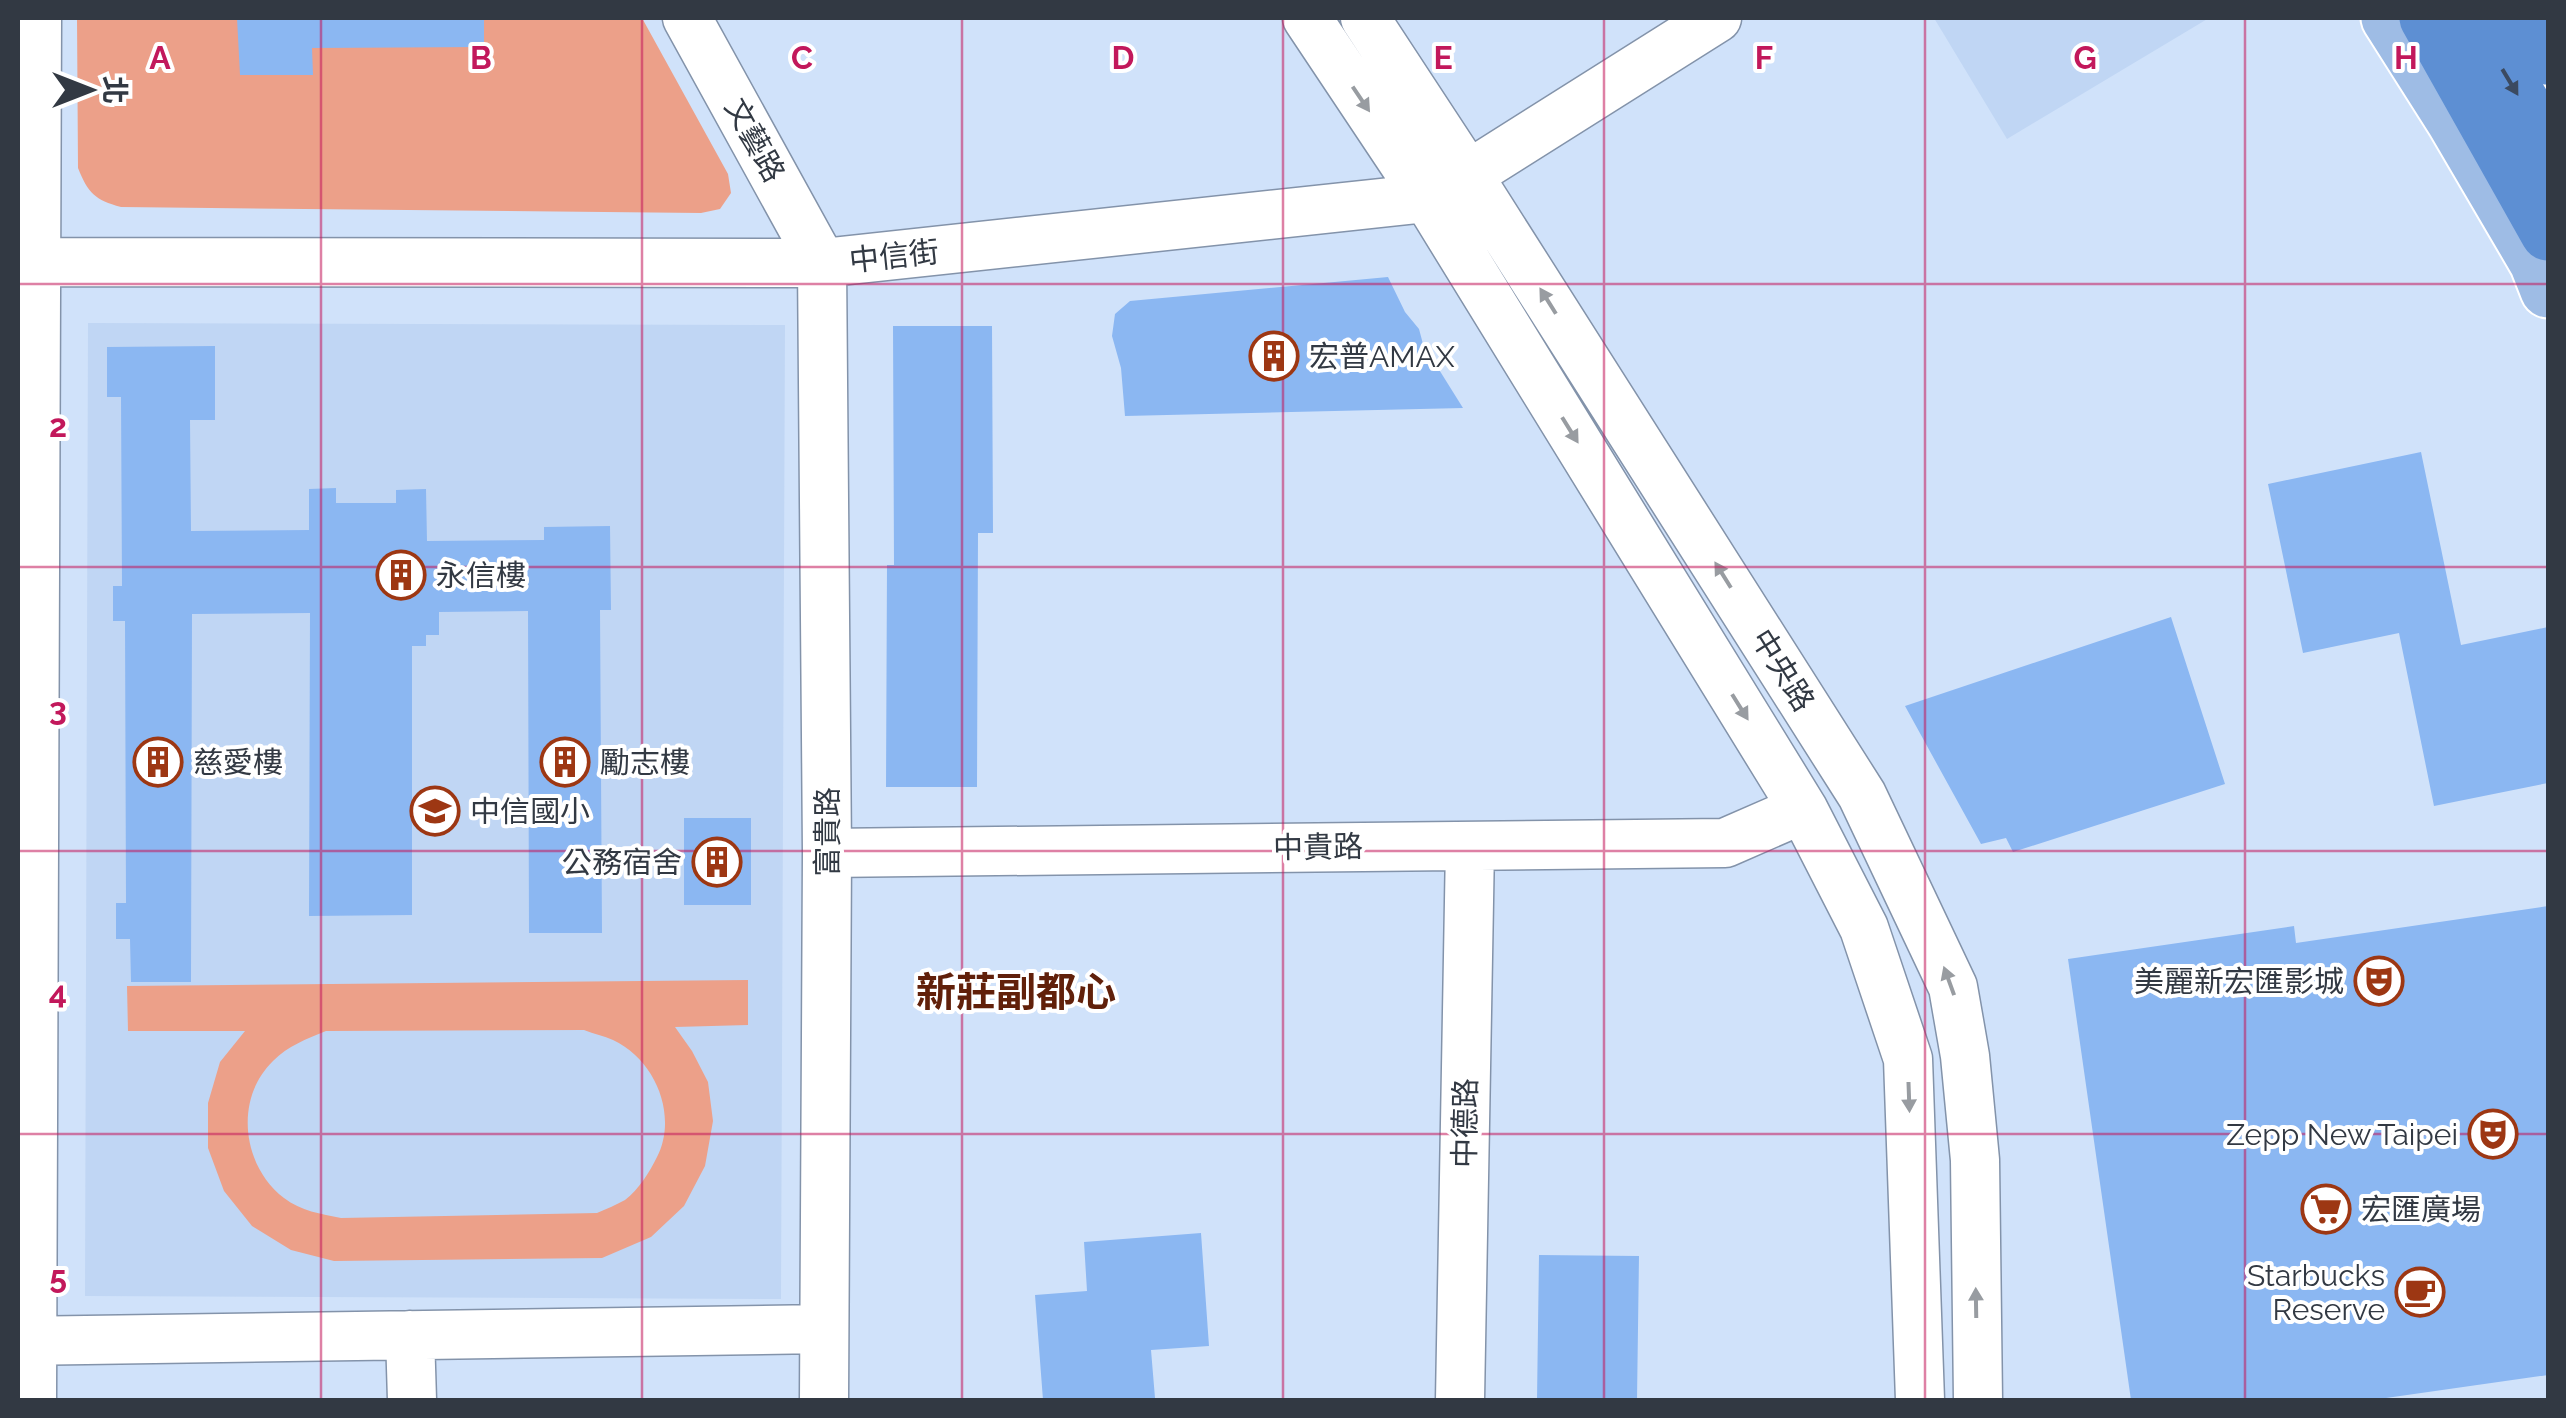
<svg xmlns="http://www.w3.org/2000/svg" width="2566" height="1418" font-family="Raleway,'Noto Sans TC',sans-serif">
  <style>
    .built { fill: #c0d6f4 }
    .green { fill: #eca089; fill-rule: evenodd }
    .building { fill: #8bb7f2 }
    .lines { fill: none; stroke-linecap: round; stroke-linejoin: round }
    .minor-casing { stroke: #8393aa; stroke-width: 51 }
    .major-casing { stroke: #fff; stroke-width: 59 }
    .highway-casing { stroke: #fff; stroke-width: 59 }
    .minor { stroke: #fff; stroke-width: 48 }
    .major { stroke: #9ebce5; stroke-width: 55 }
    .highway { stroke: #5d8fd3; stroke-width: 55 }
    .oneway { fill: #3b4a60 }
    .oneway2 { fill: #989ca1 }
    .grid { fill: none; stroke: #c2185b; stroke-width: 2.5; stroke-opacity: 0.55 }
    .labels { text-anchor: middle; dominant-baseline: central; stroke-width: 8; stroke-linejoin: round; paint-order: stroke }
    .street-label { font-size: 30px; fill: #323943; stroke: #fff }
    .poi-label { font-size: 30px; fill: #323943; stroke: #fff; text-anchor: start }
    .district-label { font-size: 40px; font-weight: bold; fill: #61200a; stroke: #fff }
    .grid-label { font-size: 32px; text-anchor: middle; font-weight: bold; fill: #c2185b; stroke: #fff; stroke-width: 8; stroke-linejoin: round; paint-order: stroke }
  </style>
  <rect width="100%" height="100%" fill="#d0e2fa"/>
  <path class="built" d="M 1934,18 L 2209,18 L 2007,139 Z
    M 88,323 L 785,325 L 781,1299 L 85,1296 Z"/>
  <path class="green" d="M 77,18 L 642,18 L 728,174 L 731,193 L 720,209 L 701,213 L 121,207 C 95,200 88,193 78,168 Z
    M 748,980 L 748,1025 L 675,1027 L 692,1051 L 708,1082 L 713,1121 L 705,1166 L 684,1206 L 651,1237 L 602,1258 L 334,1261 L 291,1250 L 252,1226 L 224,1191 L 208,1148 L 208,1103 L 220,1062 L 245,1031 L 128,1031 L 127,986 ZM 584,1030 C 594,1034 604,1036 613,1040 C 656,1060 678,1116 657,1157 C 649,1173 639,1189 625,1200 C 616,1205 606,1209 597,1213 L 341,1218 C 321,1214 301,1211 284,1198 C 242,1166 234,1099 273,1061 C 288,1046 306,1039 326,1031 Z"/>
  <path class="building" d="M 237,18 L 484,18 L 484,47 L 312,48 L 313,75 L 240,75 Z
    M 1388,277 L 1405,312 L 1419,329 L 1423,344 L 1463,408 L 1125,416 L 1121,368 L 1112,336 L 1115,314 L 1130,301 Z
    M 893,326 L 992,326 L 993,533 L 978,533 L 977,787 L 886,787 L 887,565 L 894,565 Z
    M 215,346 L 215,420 L 190,420 L 191,531 L 309,530 L 309,489 L 336,488 L 336,503 L 396,503 L 396,490 L 426,489 L 427,541 L 544,540 L 544,527 L 610,526 L 611,610 L 600,610 L 602,933 L 529,933 L 528,611 L 439,612 L 439,635 L 426,635 L 426,646 L 412,646 L 412,915 L 309,916 L 310,613 L 192,614 L 191,982 L 131,982 L 130,939 L 116,939 L 116,903 L 126,903 L 125,621 L 113,621 L 113,586 L 122,586 L 121,397 L 107,397 L 107,347 Z
    M 2421,452 L 2461,645 L 2548,627 L 2548,783 L 2434,806 L 2399,633 L 2303,653 L 2268,484 Z
    M 2171,617 L 2225,784 L 2013,852 L 2006,838 L 1981,844 L 1905,706 Z
    M 684,818 L 751,818 L 751,905 L 684,905 Z
    M 2548,906 L 2548,1375 L 2372,1400 L 2131,1400 L 2068,959 L 2294,926 L 2296,943 Z
    M 1201,1233 L 1209,1346 L 1151,1350 L 1155,1398 L 1043,1400 L 1035,1295 L 1087,1291 L 1084,1242 Z
    M 1539,1255 L 1639,1256 L 1637,1400 L 1537,1400 Z"/>
  <g class="lines">
    <g class="minor-casing">
      <path id="minor" d="M 687,18 L 822,263 L 827,853 L 824,1400
        M 1307,18 L 1427,198 L 1803,809 L 1864,928 L 1908,1059 L 1920,1400
        M 1365,18 L 1468,175 L 1862,795 L 1953,987 L 1965,1056 L 1975,1160 L 1978,1400
        M 18,262 L 822,263 L 1427,198 L 1468,175 L 1717,18
        M 827,853 L 1725,843 L 1803,809
        M 410,1335 L 412,1400
        M 18,1341 L 824,1329
        M 32,1400 L 37,18
        M 1460,1400 L 1470,846"/>
    </g>
    <g class="major-casing">
      <path id="major" d="M 2389,18 L 2455,122 L 2537,262 L 2548,290"/>
    </g>
    <g class="highway-casing">
      <path id="highway" d="M 2427,18 L 2548,233
        M 2471,18 L 2548,146
        M 2525,18 L 2548,57"/>
    </g>
    <use href="#minor" class="minor"/>
    <use href="#major" class="major"/>
    <use href="#highway" class="highway"/>
  </g>
  <defs><path id="oneway-solid" d="M-6-.8H1V-3.2L6.5 0L1 3.2V.8H-6Z" transform="scale(2.5)"/></defs>
  <use class="oneway" href="#oneway-solid" transform="translate(2510 82) rotate(59)"/>
  <g class="oneway2">
    <use href="#oneway-solid" transform="translate(1361 99) rotate(56)"/>
    <use href="#oneway-solid" transform="translate(1548 301) rotate(-122)"/>
    <use href="#oneway-solid" transform="translate(1570 430) rotate(58)"/>
    <use href="#oneway-solid" transform="translate(1723 575) rotate(-122)"/>
    <use href="#oneway-solid" transform="translate(1740 707) rotate(58)"/>
    <use href="#oneway-solid" transform="translate(1949 981) rotate(-110)"/>
    <use href="#oneway-solid" transform="translate(1909 1097) rotate(88)"/>
    <use href="#oneway-solid" transform="translate(1976 1303) rotate(-91)"/>
  </g>
  <path class="grid" d="M 321,18 L 321,1400M 642,18 L 642,1400M 962,18 L 962,1400M 1283,18 L 1283,1400M 1604,18 L 1604,1400M 1925,18 L 1925,1400M 2245,18 L 2245,1400M 18,284 L 2548,284M 18,567 L 2548,567M 18,851 L 2548,851M 18,1134 L 2548,1134"/>
  <defs>
    <g id="building-ring" transform="scale(2.5)"><circle r="9.5" fill="#fff" stroke="#9d3713" stroke-width="1.5"/><path d="M-4-6H4V6H1V3H-1V6H-4ZM-2.5-4.3h1.7v1.8h-1.7ZM.8-4.3h1.7v1.8H.8ZM-2.5-1h1.7V.8h-1.7ZM.8-1h1.7V.8H.8Z" fill="#9d3713"/></g>
    <g id="school-ring" transform="scale(2.5)"><circle r="9.5" fill="#fff" stroke="#9d3713" stroke-width="1.5"/><path d="M0-5L7-2L0 1L-7-2ZM-4 1L0 2.5L4 1V4Q0 6-4 4Z" fill="#9d3713"/></g>
    <g id="theatre-ring" transform="scale(2.5)"><circle r="9.5" fill="#fff" stroke="#9d3713" stroke-width="1.5"/><path d="M-5-5.5Q0-4 5-5.5V0Q5 5 0 6Q-5 5-5 0ZM-3.3-2.5H-1v1.5H-3.3ZM1-2.5H3.3v1.5H1ZM-2.8 1Q0 5.5 2.8 1Z" fill="#9d3713"/></g>
    <g id="supermarket-ring" transform="scale(2.5)"><circle r="9.5" fill="#fff" stroke="#9d3713" stroke-width="1.5"/><path d="M-6-5.5h2.5l.6 2H6L4.5 2H-2.5L-4.4-4H-6ZM-1.5 3.2a1.3 1.3 0 1 0 .1 0ZM3 3.2a1.3 1.3 0 1 0 .1 0Z" fill="#9d3713"/></g>
    <g id="cafe-ring" transform="scale(2.5)"><circle r="9.5" fill="#fff" stroke="#9d3713" stroke-width="1.5"/><path d="M-5.5-4.5H6V0H3Q3 3.5 0 3.5H-2.5Q-5.5 3.5-5.5 0ZM3-3.2v2h1.7v-2ZM-6 4.5H4V6H-6Z" fill="#9d3713"/></g>
  </defs>
  <g fill-rule="evenodd">
    <use href="#building-ring" x="1274" y="356"/>
    <use href="#building-ring" x="401" y="575"/>
    <use href="#building-ring" x="158" y="762"/>
    <use href="#building-ring" x="565" y="762"/>
    <use href="#school-ring" x="435" y="811"/>
    <use href="#building-ring" x="717" y="862"/>
    <use href="#theatre-ring" x="2379" y="981"/>
    <use href="#theatre-ring" x="2493" y="1134"/>
    <use href="#supermarket-ring" x="2326" y="1209"/>
    <use href="#cafe-ring" x="2420" y="1292"/>
  </g>
  <g class="labels">
    <g class="street-label">
      <text transform="translate(755 140) rotate(61)">文藝路</text>
      <text transform="translate(894 256) rotate(-6)">中信街</text>
      <text transform="translate(1783 670) rotate(58)">中央路</text>
      <text transform="translate(827 832) rotate(-90)">富貴路</text>
      <text transform="translate(1318 847) rotate(-1)">中貴路</text>
      <text transform="translate(1465 1123) rotate(-89)">中德路</text>
    </g>
    <g class="poi-label">
      <text x="1309" y="356">宏普AMAX</text>
      <text x="436" y="575">永信樓</text>
      <text x="193" y="762">慈愛樓</text>
      <text x="600" y="762">勵志樓</text>
      <text x="470" y="811">中信國小</text>
      <text x="682" y="862" text-anchor="end">公務宿舍</text>
      <text x="2344" y="981" text-anchor="end">美麗新宏匯影城</text>
      <text x="2458" y="1134" text-anchor="end">Zepp New Taipei</text>
      <text x="2361" y="1209">宏匯廣場</text>
      <text x="2385" y="1275" text-anchor="end">Starbucks<tspan x="2385" dy="34">Reserve</tspan></text>
    </g>
    <g class="district-label">
      <text x="1016" y="991">新莊副都心</text>
    </g>
  </g>
  <g class="grid-label">
    <text x="160" y="69">A</text>
    <text x="481" y="69">B</text>
    <text x="802" y="69">C</text>
    <text x="1123" y="69">D</text>
    <text x="1443" y="69">E</text>
    <text x="1764" y="69">F</text>
    <text x="2085" y="69">G</text>
    <text x="2406" y="69">H</text>
    <text x="58" y="437">2</text>
    <text x="58" y="720">3</text>
    <text x="58" y="1004">4</text>
    <text x="58" y="1288">5</text>
  </g>
  <rect width="2566" height="1418" fill="none" stroke="#323943" stroke-width="40"/>
  <g transform="translate(90 90) rotate(90)" stroke="#ffffff" stroke-width="8" paint-order="stroke">
  <path d="M0-8L18 38L0 25L-18 38Z" fill="#323943"/>
  <text y="-15" font-size="28" font-weight="bold" text-anchor="middle" fill="#323943">北</text>
  </g>
</svg>
